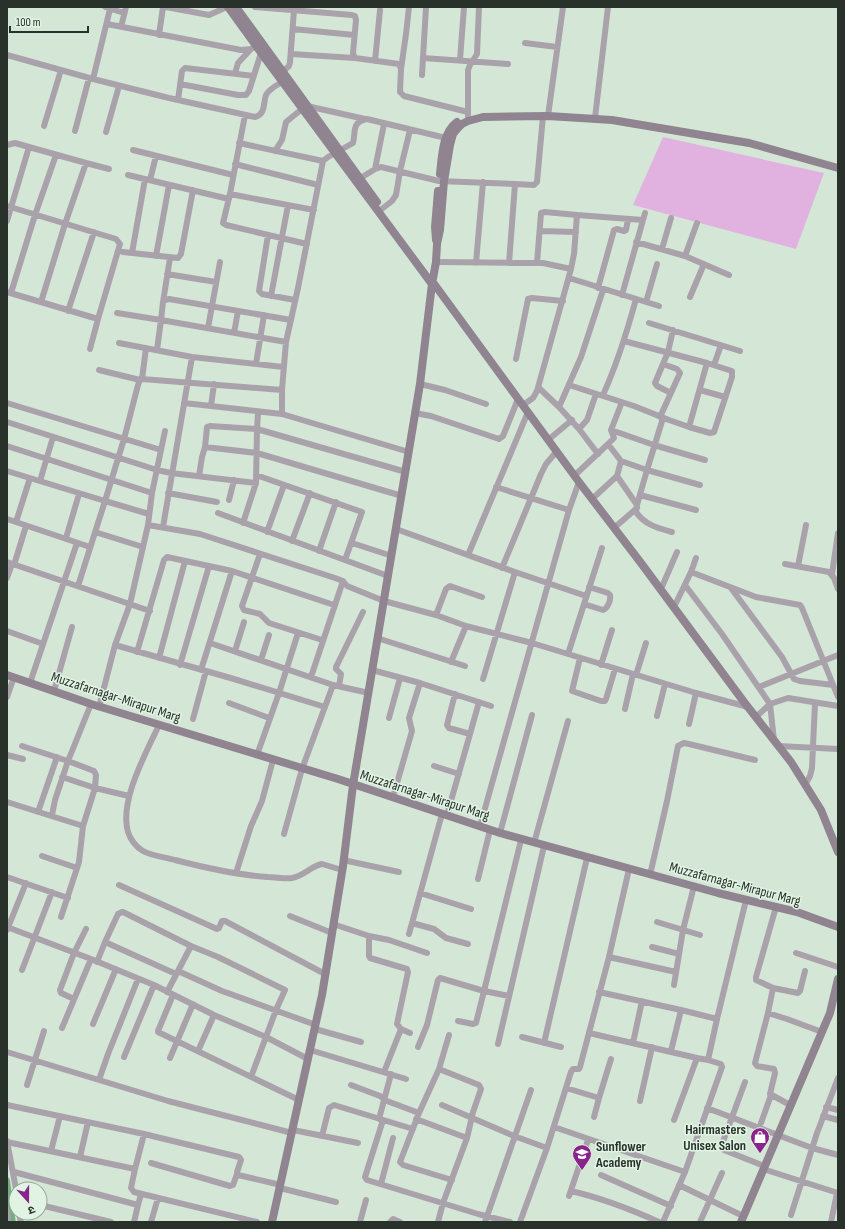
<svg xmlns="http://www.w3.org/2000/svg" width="845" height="1229" font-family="'Sofia Sans Condensed','Noto Sans Devanagari',sans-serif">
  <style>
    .green { fill: #e1b2e0 }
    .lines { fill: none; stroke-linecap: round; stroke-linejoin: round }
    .canal { stroke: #76ad81; stroke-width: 5.5 }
    .street { stroke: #aaa2aa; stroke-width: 6 }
    .secondary { stroke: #8f848f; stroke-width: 8 }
    .labels { text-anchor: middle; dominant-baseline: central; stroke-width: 3; stroke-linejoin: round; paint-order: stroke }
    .street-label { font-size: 14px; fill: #29312b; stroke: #e1f4e4 }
    .poi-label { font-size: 14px; font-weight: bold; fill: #29312b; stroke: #e1f4e4; text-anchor: end }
  </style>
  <rect width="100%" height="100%" fill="#d4e7d6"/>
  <path class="green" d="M 663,137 L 824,173 L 796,249 L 633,205 Z"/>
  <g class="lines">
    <path class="canal" d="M 7,1180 L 13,1222"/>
    <path class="street" d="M 105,7 L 124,13
      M 166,7 L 209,15 L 227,7
      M 255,7 L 352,15 L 355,16 L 356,20 L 353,53 L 355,58 L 399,64 L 401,69 L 400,92 L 404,96 L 468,112
      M 426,7 L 423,58 L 508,64
      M 107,24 L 241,50 L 251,49 L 259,44
      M 121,27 L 126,7
      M 293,29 L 354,35
      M 159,35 L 163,7
      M 525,43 L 557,47
      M 291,54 L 355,58
      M 7,55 L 93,79 L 169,98 L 255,117 C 266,114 263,103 266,95 C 269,89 277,85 282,82
      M 460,60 L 464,7
      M 375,61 L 380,10
      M 401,69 L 406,34 L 409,7
      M 235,73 L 238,63 L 251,49
      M 280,74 L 289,66 L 290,62 L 294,10
      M 422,75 L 423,58
      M 93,79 L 110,9
      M 180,84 L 238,95 L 246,95 L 249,91 L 261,53
      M 178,100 L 182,71 L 185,68 L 254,76
      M 307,106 L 365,119
      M 245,115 L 230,194 L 223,223 L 226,225 L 307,244
      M 548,116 L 563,7
      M 595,118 L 608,7
      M 468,121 L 468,70 L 470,65 L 477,54 L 479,7
      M 44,126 L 61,70
      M 75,131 L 89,78
      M 106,132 L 119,86
      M 239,143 L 323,161
      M 7,145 L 15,143 L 29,147
      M 133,150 L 233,175
      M 275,151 L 282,140 L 286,122 L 302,109
      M 86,163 L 109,169
      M 235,164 L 318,185
      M 375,169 L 384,124
      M 128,175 L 229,199
      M 150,180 L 156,156
      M 356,181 L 375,169 L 381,167 L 439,181 L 515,184
      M 230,194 L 314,210
      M 7,206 L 116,239 L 120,244 L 98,319 L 7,292
      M 378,212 L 392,201 L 396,195 L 400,171 L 410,130
      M 577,215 L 643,220
      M 7,221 L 29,147 L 86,163 L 65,224 L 41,302
      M 540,231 L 576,232
      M 268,235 L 259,291 L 262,294 L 295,300
      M 636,242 L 685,256 L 729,275
      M 662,249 L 671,218
      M 123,252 L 178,258 L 181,254 L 193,190
      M 132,253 L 145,179
      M 156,256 L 169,185
      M 685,256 L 697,223
      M 436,262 L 543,263 L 571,269 L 537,391 L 533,398 L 523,405
      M 476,263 L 483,182
      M 509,263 L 515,184 L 534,185 L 537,182 L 543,116
      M 537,263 L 541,213 L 545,212 L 577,215 L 574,254 L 571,269
      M 167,274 L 216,282
      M 569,278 L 659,306
      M 598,288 L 614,230 L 617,229 L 624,231 L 626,230 L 628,219
      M 11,293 L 35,215 L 56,155
      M 622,295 L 645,213
      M 271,296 L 288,205
      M 690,297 L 704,264
      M 163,302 L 170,258
      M 646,302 L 657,264
      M 68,311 L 94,232
      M 117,313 L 161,320 L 157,350
      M 649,323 L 740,351
      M 208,328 L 220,262
      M 234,333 L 238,311
      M 286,342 L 161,320 L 163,302 L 165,300 L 169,299 L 291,320
      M 119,343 L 192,357 L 283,367
      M 90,349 L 98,319
      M 516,359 L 528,299 L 532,298 L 563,301
      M 256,364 L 264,315
      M 714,365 L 721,345
      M 99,370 L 140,380
      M 142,379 L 146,348
      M 420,384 L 445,390 L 486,404
      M 569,385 L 634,406 L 669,420 L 689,427 L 710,433 L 714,432 L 732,377 L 732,371 L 707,363 L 624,341
      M 539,388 L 559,407
      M 700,390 L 725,397
      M 671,393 L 657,386 L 655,383 L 668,352 L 673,330
      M 603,395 C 617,364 627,332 636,299
      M 622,402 L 611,430 L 614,438 L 608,444 L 621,461 L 617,476 L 637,505 L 636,512 C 645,525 658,528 672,532
      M 7,403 L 161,450 L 152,493 L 148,525 L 130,604 L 115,645
      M 184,403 L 282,414 L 409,452
      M 211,406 L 214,384
      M 415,413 L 431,416 L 499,439 L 503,436 L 518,399
      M 282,414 L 282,390 L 286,342 L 298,288 L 323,161 L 328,157 L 353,143 C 356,132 351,122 367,119 L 446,138
      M 660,417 L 680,373 L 677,369 L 663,364
      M 663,418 L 647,470 L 700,485
      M 7,422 L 157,470 L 171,473 L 256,483
      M 689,427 L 707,363
      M 579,429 L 587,420 L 596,394
      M 611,430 L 654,445 L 705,460
      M 548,440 L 572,420
      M 7,446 L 152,493
      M 205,447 L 257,453 L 402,496
      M 161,450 L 165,431
      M 598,454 L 579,429 L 559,407 L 581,357 L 603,290
      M 621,461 L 647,470 L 637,505
      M 7,471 L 105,501 L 124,439 L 138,385 L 140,380 L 142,379 L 282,390
      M 256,475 L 362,512 L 345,560
      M 199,476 L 202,457 L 205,447 L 207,427 L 210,426 L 257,429 L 406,472
      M 574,476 L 608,444
      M 40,481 L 53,437
      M 168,493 L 217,502
      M 640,495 L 696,510
      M 592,499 L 617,476
      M 229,500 L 234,480
      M 569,510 L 579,482
      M 218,513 L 388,576
      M 7,519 L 90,547
      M 16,522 L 30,478
      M 243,523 L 256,483 L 257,429 L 258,412
      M 148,525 L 200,534 L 335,578 L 343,581 L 347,586 L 384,601 L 436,615 L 466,626 L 532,643 L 696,693 L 748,707
      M 163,527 L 192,357
      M 614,528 L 637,508
      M 396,529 L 515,572 L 586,596
      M 95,532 L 143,547
      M 267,532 L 284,485
      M 66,538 L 79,494
      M 292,541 L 310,493
      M 352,543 L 392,556
      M 319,551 L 336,502
      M 260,554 L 242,606 L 244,610 L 260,614 L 269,623 L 322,640
      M 468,555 L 528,412
      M 7,562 L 150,611
      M 785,564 L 829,572 L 834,578 L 838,589
      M 14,565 L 26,526
      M 798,566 L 806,525
      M 502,568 L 541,474 L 546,464 L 557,451
      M 691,572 L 696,558
      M 832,574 L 838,533
      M 7,578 L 12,564
      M 685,585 L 722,634 L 770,704 L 774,740
      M 78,586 L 105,501 L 149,514
      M 731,588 L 782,657 L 794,679 L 800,681 L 833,685
      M 661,589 L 677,552
      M 584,604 L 603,610 C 608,608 611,600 610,595 L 608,593 L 589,587
      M 674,607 L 691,572 L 756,597 L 800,605 L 802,608 L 838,697
      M 436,615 L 446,589 L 450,586 L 482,597
      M 7,631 L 43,644
      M 377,638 L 465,666
      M 210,643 L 333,685 L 369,693
      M 235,651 L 244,622
      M 137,652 L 164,560 L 167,557 L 232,571 L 334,605
      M 568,654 L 602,548
      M 159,658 L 185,561
      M 580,658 L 572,691 L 601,701 L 605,701 L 606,699 L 615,669
      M 261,660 L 269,635
      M 451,662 L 466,626
      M 180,665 L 209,566
      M 601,665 L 612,630
      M 201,670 L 232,571
      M 372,670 L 420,683 L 409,718 L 412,731 L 393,797
      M 636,675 L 646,643
      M 311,677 L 343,581
      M 483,679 L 515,572
      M 30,683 L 77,543
      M 420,683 L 491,706
      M 339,686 L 341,674 L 336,669 L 336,667 L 363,612
      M 759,687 L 838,655
      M 54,691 L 72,627
      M 455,694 L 447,725 L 449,728 L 470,734 L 479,702
      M 7,697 L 14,677
      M 229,703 L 269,718
      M 99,707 L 115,645 L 234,679 L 325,707
      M 625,709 L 633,674
      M 657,716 L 665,684
      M 756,717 L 770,704 L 788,698 L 838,706
      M 389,718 L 400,678
      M 193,719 L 206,671
      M 689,724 L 696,693
      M 159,725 C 146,753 119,801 128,832 C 130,839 136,847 143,851 C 152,856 165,857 175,860 C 206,868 236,875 268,877 C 276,877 284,879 292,878 C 304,876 311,866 322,864 L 342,870
      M 22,746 L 68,761 L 91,704
      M 778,746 L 838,749
      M 7,755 L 23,759
      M 257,755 L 279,693 L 298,633
      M 434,766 L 459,774
      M 62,777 L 95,788 L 129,796
      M 805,785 L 810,776 L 812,768 L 815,703
      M 7,802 L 83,826
      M 38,812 L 57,757
      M 52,815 L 55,800 L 68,761 L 94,771 L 96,775 L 95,788 L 83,826 L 79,862 L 61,917
      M 447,815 L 470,734
      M 480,826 L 569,510 L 496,487
      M 500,833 L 532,715
      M 284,834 L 302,769 L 333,685
      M 534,843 L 568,721
      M 42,856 L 77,868
      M 343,860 L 399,872
      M 236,873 L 251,826 L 262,801 L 273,760
      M 650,875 L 667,801 L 678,746 L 684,743 L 689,744 L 755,760
      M 7,877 L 68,898
      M 478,879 L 490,830
      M 119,885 L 217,929 L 219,928 L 222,921 L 225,921 L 325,974
      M 420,893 L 471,909
      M 776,907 L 756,977 L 756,980 L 773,988 L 798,993 L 800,991 L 805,971
      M 290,916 L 332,933
      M 657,922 L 700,935
      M 412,923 L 434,929 L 446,938 L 468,944
      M 333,924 L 369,936 L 369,956 L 370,958 L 407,969 L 408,972 L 397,1024 L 401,1029 L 410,1033
      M 7,927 L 91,959 L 154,985 L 214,1015 L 266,1037 L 308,1059
      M 7,930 L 26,883
      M 409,934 L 442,814
      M 369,936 L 389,940 L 427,953
      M 105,942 L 118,914 L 122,912 L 123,912 L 191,946 L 178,971
      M 191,946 L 218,957 L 285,990 L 276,1010 L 251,1077
      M 652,947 L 679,954
      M 796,953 L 838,967
      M 609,957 L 676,972
      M 97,962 L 105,942 L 176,974
      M 22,970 L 52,892
      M 674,985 L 683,930 L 694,886
      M 773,988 L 768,1013 L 755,1063 L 757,1066 L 774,1069 L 775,1073 L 770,1094 L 790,1105
      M 167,992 L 178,971 L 222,991 L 316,1025
      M 599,992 L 681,1010 L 671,1051
      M 173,995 L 158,1031 L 158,1032 L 299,1100
      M 509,996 L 484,991 L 521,840
      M 74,999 L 61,993 L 60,990 L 74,953 L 86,929
      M 681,1010 L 717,1019
      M 768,1013 L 787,1019 L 822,1032
      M 93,1024 L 116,969
      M 62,1028 L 91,959
      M 315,1029 L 361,1042
      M 589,1033 L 697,1058
      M 449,1035 L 439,1069 L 419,1113 L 400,1162 L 403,1165 L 452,1180
      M 522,1037 L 561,1047
      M 544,1043 L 587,858
      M 633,1043 L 642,1001
      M 498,1044 L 544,846
      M 418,1047 L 427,1025 L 438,980 L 440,978 L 484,991 L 476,1023 L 473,1024 L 458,1021
      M 310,1050 L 406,1079
      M 198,1051 L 214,1015
      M 7,1052 L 168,1101 L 292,1133
      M 124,1057 L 154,985
      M 170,1058 L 193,1004
      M 384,1072 L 401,1029
      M 99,1080 L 108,1054 L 138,979
      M 745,1082 L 721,1147 L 724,1150 L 764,1166
      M 27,1085 L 44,1031
      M 351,1085 L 380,1096 L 387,1101 L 419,1113
      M 566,1088 L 599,1098 L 611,1059
      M 640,1101 L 652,1047
      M 7,1105 L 144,1134 L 239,1157 L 241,1160 L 237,1172 L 238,1175 L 281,1185
      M 442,1105 L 514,1136 L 547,1148
      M 826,1107 L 838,1110
      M 707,1108 L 812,1148 L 838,1155
      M 823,1116 L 838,1120
      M 594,1117 L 599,1098
      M 379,1119 L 391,1074
      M 416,1119 L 467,1138
      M 383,1120 L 365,1177 L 367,1180 L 478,1214 L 510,1222
      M 674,1120 L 697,1058 L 708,1060 L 717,1019 L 746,900
      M 761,1123 L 771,1095
      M 554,1127 L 685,1172
      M 293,1130 L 358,1143
      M 322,1136 L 329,1108 L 334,1105 L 413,1129
      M 7,1141 L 16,1189
      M 7,1142 L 135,1169 L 144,1134
      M 51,1151 L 60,1116
      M 80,1157 L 88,1122
      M 151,1163 L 230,1186 L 233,1185 L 237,1174
      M 135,1169 L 131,1188 L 134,1192 L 257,1222
      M 763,1169 L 838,1193
      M 14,1172 L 138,1205 L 141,1194
      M 601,1175 L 671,1206
      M 381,1184 L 393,1138
      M 679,1185 L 743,1216
      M 280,1188 L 336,1202
      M 571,1191 C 602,1198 630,1209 659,1222
      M 569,1196 L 588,1140
      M 40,1205 L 111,1222
      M 7,1212 L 8,1222
      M 19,1213 L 21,1222
      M 791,1215 L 817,1133 L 838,1078
      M 134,1222 L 138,1205
      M 151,1222 L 158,1198
      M 360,1222 L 366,1200
      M 390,1222 L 393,1219 L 400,1222
      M 438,1222 L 443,1203 L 467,1138 L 473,1112 L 481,1089 L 479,1085 L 439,1069
      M 485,1222 L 531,1090
      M 520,1222 L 547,1148 L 571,1072 L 573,1069 L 579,1069 L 580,1067 L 609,957 L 629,869
      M 663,1222 L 685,1172 L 722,1067 L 721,1064 L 708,1060
      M 700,1222 L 722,1173
      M 831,1222 L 837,1193"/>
    <path class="secondary" d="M 228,7 L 267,61 L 432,284
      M 236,7 L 377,202
      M 440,174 C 442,157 442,133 457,122
      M 436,240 L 435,227 L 438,191
      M 432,281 L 579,482 L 641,563 L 744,702 L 791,762 L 821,810 L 838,852
      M 7,675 L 91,704 L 338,779 L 500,833 L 718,893 L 797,912 L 838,927
      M 272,1222 L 322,995 L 343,866 L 353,785 L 420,384 L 432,284 L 436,262 L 437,244 L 440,230 L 444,181 L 450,145 L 453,134 L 458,128 L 462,124 L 468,121 L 483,117 L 548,116 L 612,120 L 749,143 L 838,168
      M 741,1222 L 830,1013 L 838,979"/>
  </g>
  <defs>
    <g id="shop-pin" transform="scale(1)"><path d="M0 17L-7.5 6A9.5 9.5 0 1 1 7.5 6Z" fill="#88248c" stroke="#e1f4e4"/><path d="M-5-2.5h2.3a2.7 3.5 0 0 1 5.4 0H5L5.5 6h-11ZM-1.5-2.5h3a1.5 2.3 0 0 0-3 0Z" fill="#fff"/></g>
    <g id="school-pin" transform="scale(1)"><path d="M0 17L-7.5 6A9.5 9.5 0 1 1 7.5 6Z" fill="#88248c" stroke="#e1f4e4"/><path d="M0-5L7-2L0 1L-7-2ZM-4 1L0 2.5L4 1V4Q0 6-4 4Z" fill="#fff"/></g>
  </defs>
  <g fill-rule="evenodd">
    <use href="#shop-pin" x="760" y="1137"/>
    <use href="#school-pin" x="582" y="1154"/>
  </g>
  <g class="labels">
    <g class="street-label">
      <text transform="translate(116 697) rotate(18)">Muzzafarnagar-Mirapur Marg</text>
      <text transform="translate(425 795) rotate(18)">Muzzafarnagar-Mirapur Marg</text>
      <text transform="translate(735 884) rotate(15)">Muzzafarnagar-Mirapur Marg</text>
    </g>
    <g class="poi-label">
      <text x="746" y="1129">Hairmasters<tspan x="746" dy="16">Unisex Salon</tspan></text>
      <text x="596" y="1146" text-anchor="start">Sunflower<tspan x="596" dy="16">Academy</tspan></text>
    </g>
  </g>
  <rect width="845" height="1229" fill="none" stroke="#29312b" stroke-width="16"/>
  <g transform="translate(28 1201) rotate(159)"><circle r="19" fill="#e1f4e4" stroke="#97a69a"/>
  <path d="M0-3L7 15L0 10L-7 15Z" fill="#88248c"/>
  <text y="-6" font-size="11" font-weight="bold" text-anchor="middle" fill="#29312b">उ</text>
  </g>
  <path d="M10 26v6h78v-6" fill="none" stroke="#29312b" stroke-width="2"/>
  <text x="16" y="26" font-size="12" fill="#29312b" stroke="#e1f4e4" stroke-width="3" paint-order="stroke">100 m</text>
</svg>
